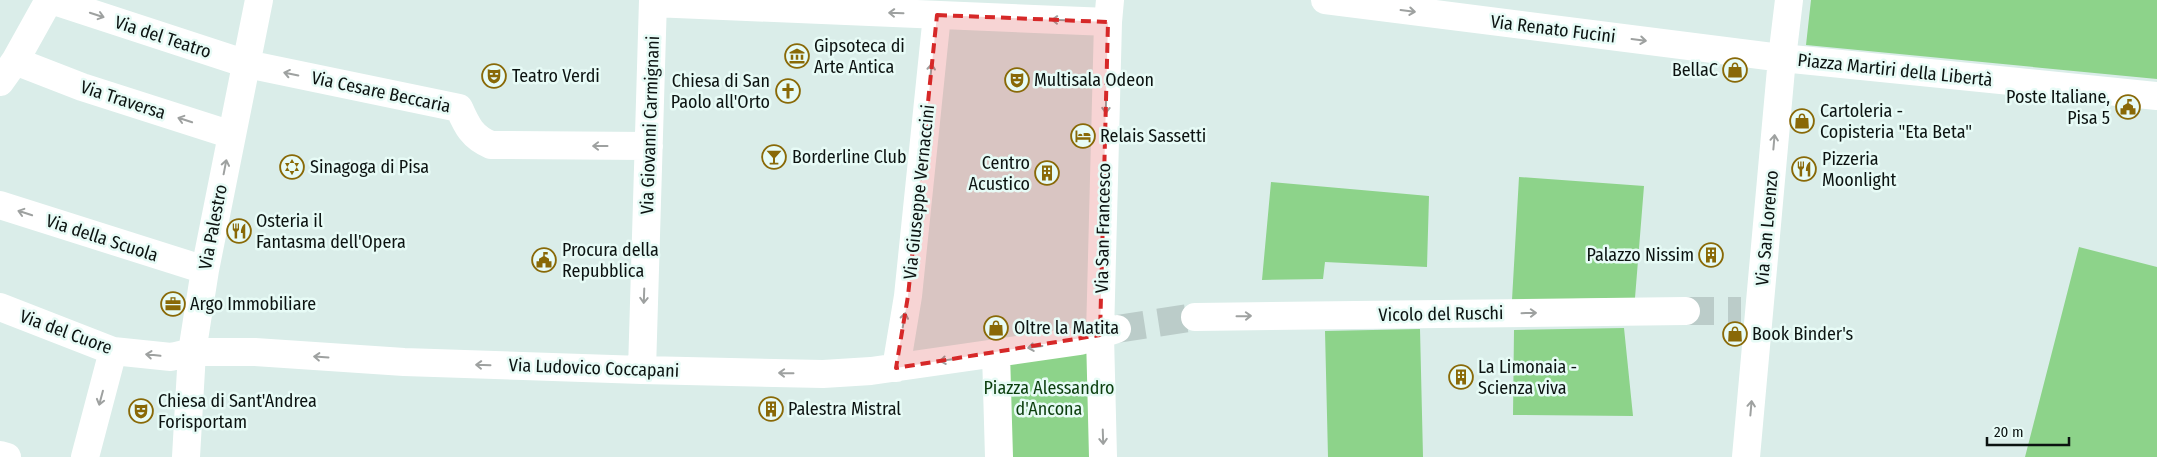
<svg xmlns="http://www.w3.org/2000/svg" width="2157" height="457" font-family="'Fira Sans Condensed',sans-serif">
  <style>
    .green { fill: #8dd38a }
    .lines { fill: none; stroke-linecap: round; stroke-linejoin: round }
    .street-tunnel { stroke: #bbccc9; stroke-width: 28; stroke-dasharray: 28 14; stroke-linecap: butt }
    .street { stroke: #fff; stroke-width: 28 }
    .oneway { stroke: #9ea1a0 }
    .marked { fill: #d62828; fill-opacity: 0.2; stroke: #d62828; stroke-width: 4; stroke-dasharray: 10 6; stroke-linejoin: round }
    .labels { text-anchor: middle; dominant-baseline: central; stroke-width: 5; stroke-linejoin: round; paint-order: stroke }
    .street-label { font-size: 18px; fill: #0c1311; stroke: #e7fbf6 }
    .poi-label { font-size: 18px; fill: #0c1311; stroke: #e7fbf6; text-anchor: start }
    .park-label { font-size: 18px; fill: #0b3e0d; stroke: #e7fbf6 }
  </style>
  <rect width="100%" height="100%" fill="#daede9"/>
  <path class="green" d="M 1811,0 L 2157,0 L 2157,79 L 1806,45 Z
    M 1519,177 L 1644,186 L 1635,298 L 1512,300 Z
    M 1271,182 L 1429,196 L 1427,267 L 1325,262 L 1323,279 L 1262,280 Z
    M 2079,247 L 2157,267 L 2157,457 L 2025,457 Z
    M 1624,328 L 1633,416 L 1513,415 L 1514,330 Z
    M 1420,329 L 1423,457 L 1328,457 L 1325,331 Z
    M 1100,335 L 1103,457 L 999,457 L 996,353 Z"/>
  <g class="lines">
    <path class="street-tunnel" d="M 1686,311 L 1741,311
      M 1117,329 L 1195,317"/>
    <path class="street" d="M 51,0 L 247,64 L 459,108 C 467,126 472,137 491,145 L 649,146
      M 1325,0 L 1782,58 L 2157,96
      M 653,3 L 1108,22
      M 15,61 L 82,87 L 232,135
      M 0,82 L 15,61 L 49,0
      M 0,205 L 205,270
      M 0,307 L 113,351 L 171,357 L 192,352 L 255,352 L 404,362 L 642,370 L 823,374 L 871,371 L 1080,341 L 1117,329
      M 1195,317 L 1686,311
      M 996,353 L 999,457
      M 896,368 L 908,296 L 937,15
      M 642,370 L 653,0
      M 0,455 L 7,457
      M 85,457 L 113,351
      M 186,457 L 192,352 L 205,270 L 259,0
      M 1103,457 L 1100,335 L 1108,22 L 1110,0
      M 1746,457 L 1782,58 L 1789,0"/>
  </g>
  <defs><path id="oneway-shaft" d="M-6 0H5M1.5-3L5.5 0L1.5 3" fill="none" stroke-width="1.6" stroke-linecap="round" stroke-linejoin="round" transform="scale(1.25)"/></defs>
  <g class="oneway">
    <use href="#oneway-shaft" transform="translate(1408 11) rotate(7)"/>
    <use href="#oneway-shaft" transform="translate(896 13) rotate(-178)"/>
    <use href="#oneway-shaft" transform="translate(97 15) rotate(18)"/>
    <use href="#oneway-shaft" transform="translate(1059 20) rotate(-178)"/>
    <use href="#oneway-shaft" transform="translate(1639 40) rotate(7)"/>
    <use href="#oneway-shaft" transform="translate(931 71) rotate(-84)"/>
    <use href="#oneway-shaft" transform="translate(291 74) rotate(-168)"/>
    <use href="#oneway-shaft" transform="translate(1106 106) rotate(91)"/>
    <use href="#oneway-shaft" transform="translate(185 120) rotate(-162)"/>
    <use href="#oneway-shaft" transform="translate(1774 142) rotate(-85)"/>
    <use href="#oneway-shaft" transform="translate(600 146) rotate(180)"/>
    <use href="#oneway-shaft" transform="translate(225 167) rotate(-79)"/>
    <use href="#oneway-shaft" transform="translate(25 213) rotate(-162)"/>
    <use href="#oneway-shaft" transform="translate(644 296) rotate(92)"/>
    <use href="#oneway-shaft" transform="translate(1529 313) rotate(-1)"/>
    <use href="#oneway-shaft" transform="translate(1244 316) rotate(-1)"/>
    <use href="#oneway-shaft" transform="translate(904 320) rotate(-80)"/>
    <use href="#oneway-shaft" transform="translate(1035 347) rotate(172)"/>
    <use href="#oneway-shaft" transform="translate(153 355) rotate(-174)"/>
    <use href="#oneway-shaft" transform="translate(321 357) rotate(-176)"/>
    <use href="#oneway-shaft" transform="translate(947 360) rotate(172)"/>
    <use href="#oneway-shaft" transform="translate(483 365) rotate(-178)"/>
    <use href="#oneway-shaft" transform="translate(786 373) rotate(-179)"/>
    <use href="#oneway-shaft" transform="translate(101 398) rotate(105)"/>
    <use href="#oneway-shaft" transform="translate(1751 408) rotate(-85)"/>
    <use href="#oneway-shaft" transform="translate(1103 437) rotate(88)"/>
  </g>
  <path class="marked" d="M 937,15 L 1108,22 L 1100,335 L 896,368 L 908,296 Z"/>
  <defs>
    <g id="museum-ring" transform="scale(1.25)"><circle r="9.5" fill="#e7fbf6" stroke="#896907" stroke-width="1.5"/><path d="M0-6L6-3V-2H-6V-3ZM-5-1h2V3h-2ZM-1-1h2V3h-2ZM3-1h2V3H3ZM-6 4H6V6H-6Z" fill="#896907"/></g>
    <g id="shop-ring" transform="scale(1.25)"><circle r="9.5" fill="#e7fbf6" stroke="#896907" stroke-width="1.5"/><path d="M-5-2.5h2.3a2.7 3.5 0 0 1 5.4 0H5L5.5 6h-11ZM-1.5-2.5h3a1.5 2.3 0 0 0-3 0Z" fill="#896907"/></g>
    <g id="theatre-ring" transform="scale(1.25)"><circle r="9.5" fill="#e7fbf6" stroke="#896907" stroke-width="1.5"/><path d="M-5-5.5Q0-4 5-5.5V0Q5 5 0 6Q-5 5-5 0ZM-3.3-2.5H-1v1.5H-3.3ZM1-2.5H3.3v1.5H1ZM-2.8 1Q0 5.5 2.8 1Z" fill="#896907"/></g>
    <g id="church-ring" transform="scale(1.25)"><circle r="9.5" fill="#e7fbf6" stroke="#896907" stroke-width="1.5"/><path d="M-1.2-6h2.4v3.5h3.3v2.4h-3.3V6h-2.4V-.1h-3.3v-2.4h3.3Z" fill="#896907"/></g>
    <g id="civic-ring" transform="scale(1.25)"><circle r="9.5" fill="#e7fbf6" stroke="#896907" stroke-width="1.5"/><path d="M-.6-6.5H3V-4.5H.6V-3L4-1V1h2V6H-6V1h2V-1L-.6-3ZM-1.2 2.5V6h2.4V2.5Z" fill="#896907"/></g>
    <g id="hotel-ring" transform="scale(1.25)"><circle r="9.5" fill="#e7fbf6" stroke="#896907" stroke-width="1.5"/><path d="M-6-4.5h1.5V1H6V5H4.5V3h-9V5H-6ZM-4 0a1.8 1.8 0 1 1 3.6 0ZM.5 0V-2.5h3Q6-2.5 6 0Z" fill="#896907"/></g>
    <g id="bar-ring" transform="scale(1.25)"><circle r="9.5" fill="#e7fbf6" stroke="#896907" stroke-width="1.5"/><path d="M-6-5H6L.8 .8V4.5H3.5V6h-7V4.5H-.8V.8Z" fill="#896907"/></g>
    <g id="synagogue-ring" transform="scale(1.25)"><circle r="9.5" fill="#e7fbf6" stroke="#896907" stroke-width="1.5"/><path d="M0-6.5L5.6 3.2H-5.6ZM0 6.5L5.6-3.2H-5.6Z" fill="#896907"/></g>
    <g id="restaurant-ring" transform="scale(1.25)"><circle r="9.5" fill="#e7fbf6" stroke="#896907" stroke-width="1.5"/><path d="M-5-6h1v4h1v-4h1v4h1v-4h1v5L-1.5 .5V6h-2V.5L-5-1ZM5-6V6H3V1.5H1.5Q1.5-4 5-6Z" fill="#896907"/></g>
    <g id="building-ring" transform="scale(1.25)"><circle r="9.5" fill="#e7fbf6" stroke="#896907" stroke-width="1.5"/><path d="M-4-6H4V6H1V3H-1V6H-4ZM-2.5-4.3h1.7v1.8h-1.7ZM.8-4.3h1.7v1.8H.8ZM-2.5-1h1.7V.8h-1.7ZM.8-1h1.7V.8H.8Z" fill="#896907"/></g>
    <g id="office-ring" transform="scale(1.25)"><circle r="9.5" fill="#e7fbf6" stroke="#896907" stroke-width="1.5"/><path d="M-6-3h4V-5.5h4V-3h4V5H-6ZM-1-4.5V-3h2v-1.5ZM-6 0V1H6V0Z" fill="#896907"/></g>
  </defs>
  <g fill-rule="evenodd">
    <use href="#museum-ring" x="797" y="56"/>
    <use href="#shop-ring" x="1735" y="70"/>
    <use href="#theatre-ring" x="494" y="76"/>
    <use href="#theatre-ring" x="1017" y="80"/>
    <use href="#church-ring" x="788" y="91"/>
    <use href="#civic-ring" x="2128" y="107"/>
    <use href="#shop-ring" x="1802" y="121"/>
    <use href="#hotel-ring" x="1083" y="136"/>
    <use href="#bar-ring" x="774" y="157"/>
    <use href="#synagogue-ring" x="292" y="167"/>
    <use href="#restaurant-ring" x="1804" y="169"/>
    <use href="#building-ring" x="1047" y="173"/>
    <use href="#restaurant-ring" x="239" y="231"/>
    <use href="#building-ring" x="1711" y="255"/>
    <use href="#civic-ring" x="544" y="260"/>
    <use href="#office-ring" x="173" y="304"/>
    <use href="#shop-ring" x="996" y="328"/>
    <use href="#shop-ring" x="1735" y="334"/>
    <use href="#building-ring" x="1461" y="377"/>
    <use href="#building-ring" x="771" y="409"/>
    <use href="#theatre-ring" x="141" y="411"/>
  </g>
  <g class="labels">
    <g class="street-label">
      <text transform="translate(1553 29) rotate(7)">Via Renato Fucini</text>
      <text transform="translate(163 37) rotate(18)">Via del Teatro</text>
      <text transform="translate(1895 70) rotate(6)">Piazza Martiri della Libertà</text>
      <text transform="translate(381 92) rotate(12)">Via Cesare Beccaria</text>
      <text transform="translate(123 100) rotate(18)">Via Traversa</text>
      <text transform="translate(650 125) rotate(-88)">Via Giovanni Carmignani</text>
      <text transform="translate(919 192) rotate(-84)">Via Giuseppe Vernaccini</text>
      <text transform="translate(213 227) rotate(-79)">Via Palestro</text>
      <text transform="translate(1103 228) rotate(-89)">Via San Francesco</text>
      <text transform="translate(1767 228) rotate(-85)">Via San Lorenzo</text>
      <text transform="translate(102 238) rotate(18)">Via della Scuola</text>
      <text transform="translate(1441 314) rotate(-1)">Vicolo del Ruschi</text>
      <text transform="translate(66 332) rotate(20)">Via del Cuore</text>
      <text transform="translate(594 368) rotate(2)">Via Ludovico Coccapani</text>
    </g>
    <g class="poi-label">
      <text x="814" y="46">Gipsoteca di<tspan x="814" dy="21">Arte Antica</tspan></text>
      <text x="1718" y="70" text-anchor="end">BellaC</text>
      <text x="512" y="76">Teatro Verdi</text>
      <text x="1034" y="80">Multisala Odeon</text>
      <text x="770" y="81" text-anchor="end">Chiesa di San<tspan x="770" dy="21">Paolo all'Orto</tspan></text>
      <text x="2110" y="97" text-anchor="end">Poste Italiane,<tspan x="2110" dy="21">Pisa 5</tspan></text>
      <text x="1820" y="111">Cartoleria -<tspan x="1820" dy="21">Copisteria "Eta Beta"</tspan></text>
      <text x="1100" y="136">Relais Sassetti</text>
      <text x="792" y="157">Borderline Club</text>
      <text x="1822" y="159">Pizzeria<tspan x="1822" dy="21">Moonlight</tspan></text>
      <text x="1030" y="163" text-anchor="end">Centro<tspan x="1030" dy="21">Acustico</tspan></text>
      <text x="310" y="167">Sinagoga di Pisa</text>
      <text x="256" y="221">Osteria il<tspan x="256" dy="21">Fantasma dell'Opera</tspan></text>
      <text x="562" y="250">Procura della<tspan x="562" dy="21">Repubblica</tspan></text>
      <text x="1694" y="255" text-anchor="end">Palazzo Nissim</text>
      <text x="190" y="304">Argo Immobiliare</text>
      <text x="1014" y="328">Oltre la Matita</text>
      <text x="1752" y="334">Book Binder's</text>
      <text x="1478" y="367">La Limonaia -<tspan x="1478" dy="21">Scienza viva</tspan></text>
      <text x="158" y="401">Chiesa di Sant'Andrea<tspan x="158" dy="21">Forisportam</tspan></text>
      <text x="788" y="409">Palestra Mistral</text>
    </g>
    <g class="park-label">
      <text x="1049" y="388">Piazza Alessandro<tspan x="1049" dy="21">d'Ancona</tspan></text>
    </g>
  </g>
  <path d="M1987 437v8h82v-8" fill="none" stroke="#0c1311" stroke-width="2.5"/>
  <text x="1994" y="437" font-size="15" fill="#0c1311" stroke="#e7fbf6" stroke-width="4" paint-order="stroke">20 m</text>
</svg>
